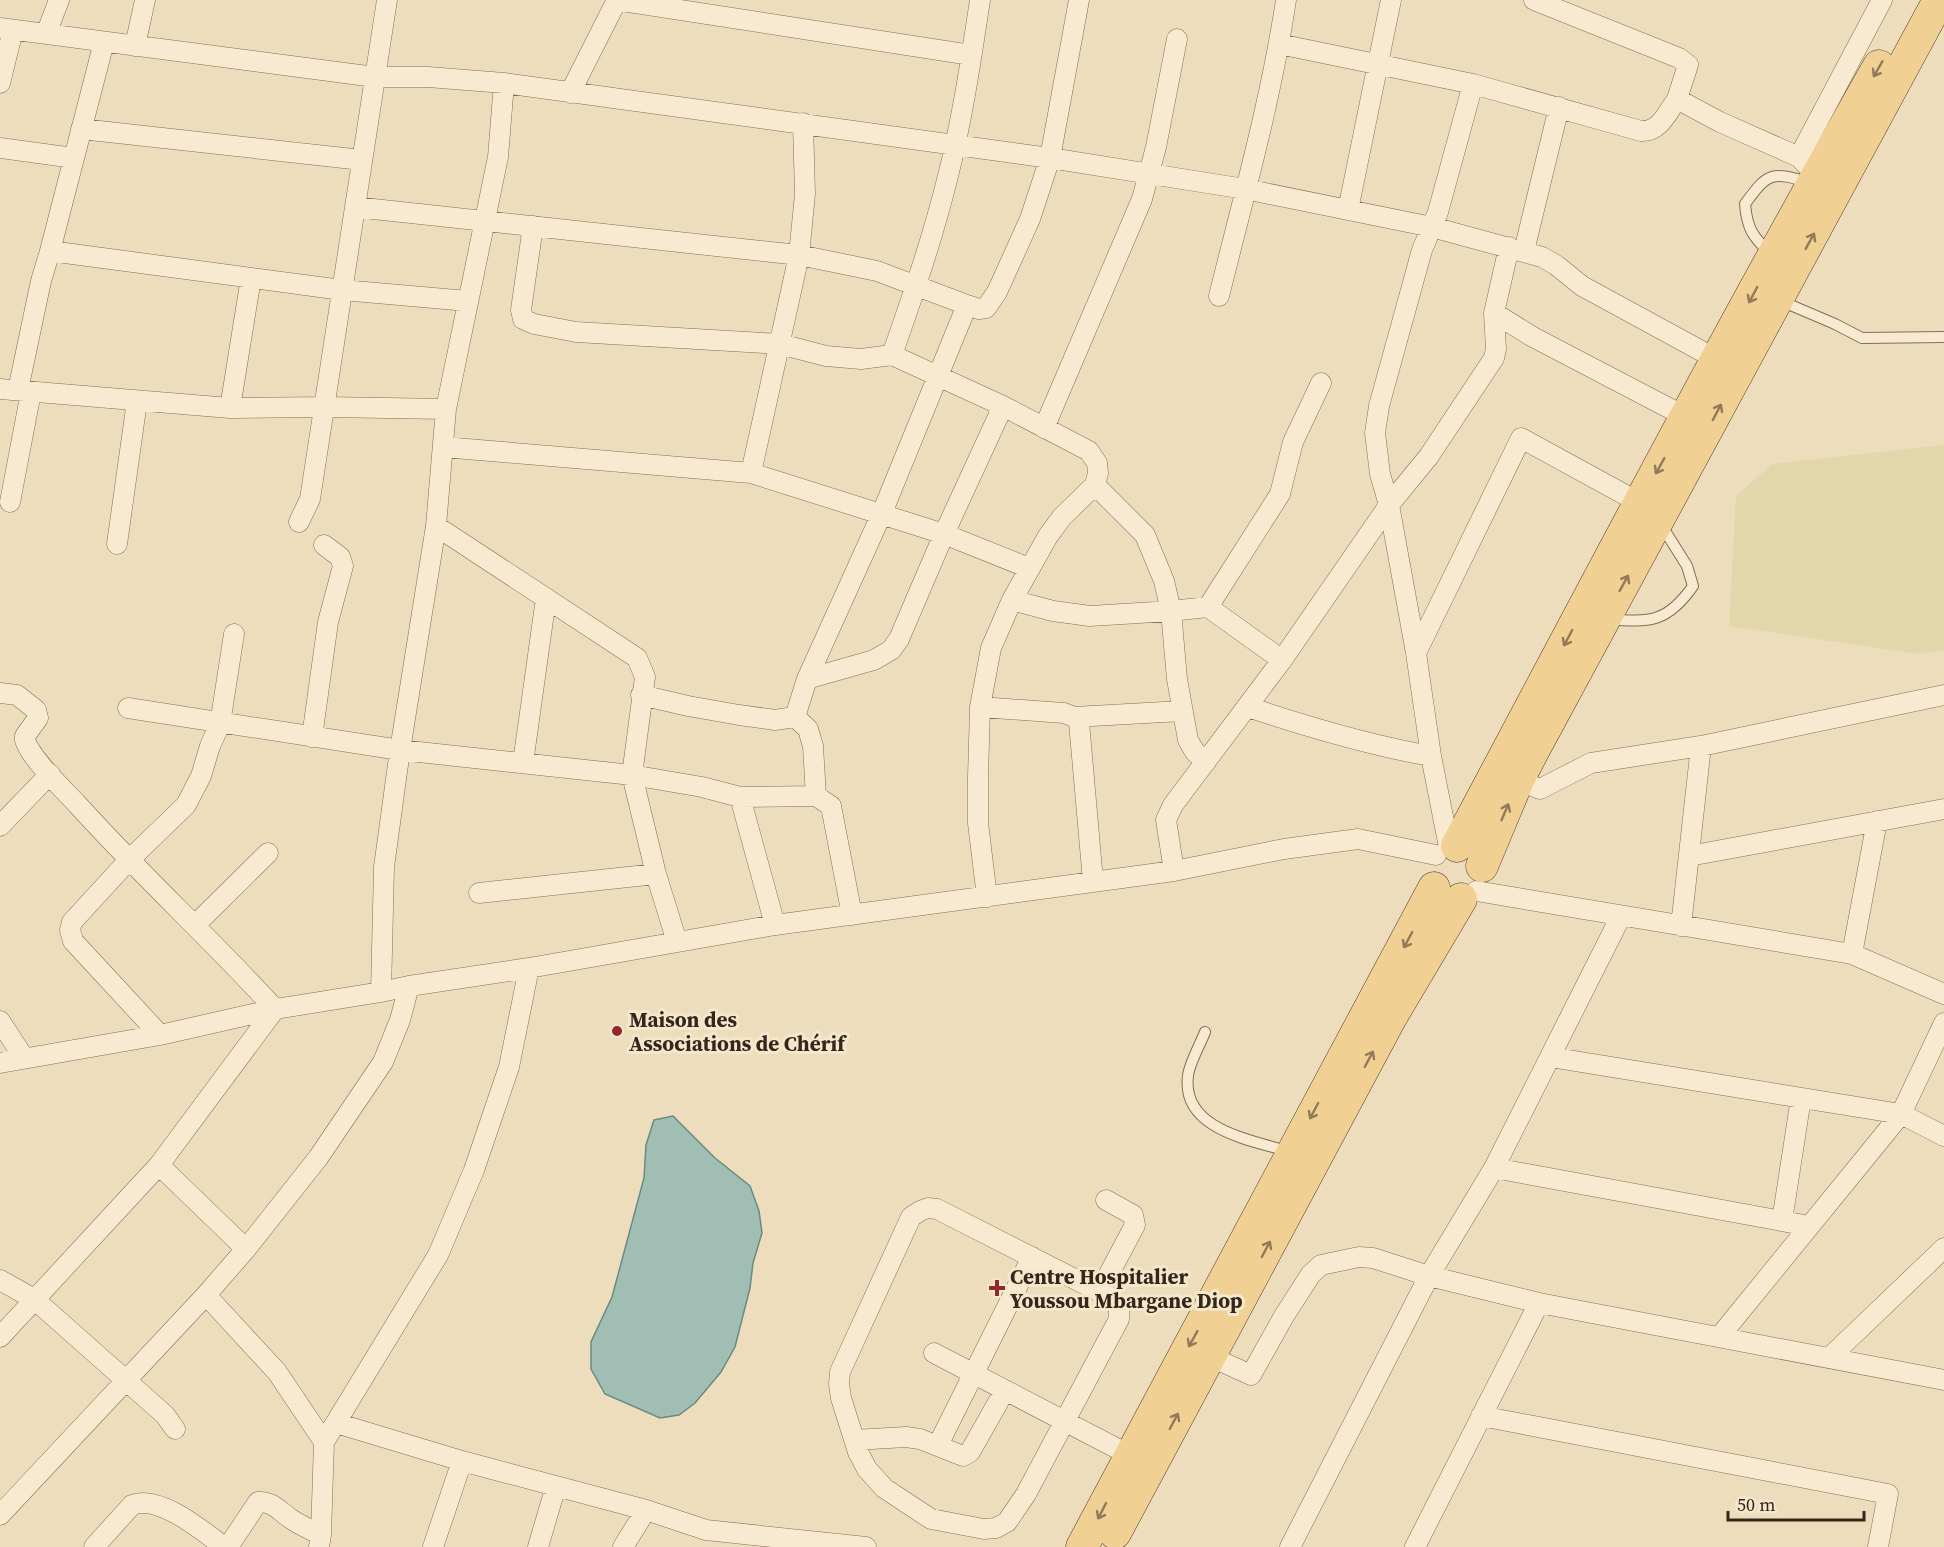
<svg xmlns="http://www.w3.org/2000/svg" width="1944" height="1547" font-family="'Source Serif 4',serif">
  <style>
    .farmland { fill: #e2d7ab }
    .water { fill: #a1beb4; stroke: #698b81; stroke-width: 1.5 }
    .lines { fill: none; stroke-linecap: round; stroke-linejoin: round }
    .lane-casing { stroke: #846d57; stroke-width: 12 }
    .street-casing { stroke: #846d57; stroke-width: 21 }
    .primary-casing { stroke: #523c2b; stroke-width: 33 }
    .lane { stroke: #f8ead0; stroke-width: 10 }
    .street { stroke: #f8ead0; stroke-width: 20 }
    .primary { stroke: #f1d094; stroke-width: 32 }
    .oneway { stroke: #927b58 }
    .poi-dot { fill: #93272c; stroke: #f5e7cc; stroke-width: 2 }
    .labels { text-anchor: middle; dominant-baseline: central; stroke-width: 6; stroke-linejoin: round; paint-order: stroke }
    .poi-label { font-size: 21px; font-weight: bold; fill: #34261b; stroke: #f5e7cc; text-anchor: start }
  </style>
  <rect width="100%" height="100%" fill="#edddbd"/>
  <path class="farmland" d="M 1944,445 L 1944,650 L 1918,654 L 1729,626 L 1736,496 L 1772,464 Z"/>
  <path class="water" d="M 673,1116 L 715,1158 L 750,1186 L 759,1211 L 762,1233 L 753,1263 L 750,1288 L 735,1347 L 721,1372 L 695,1403 L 679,1415 L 660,1418 L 605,1394 L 591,1369 L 591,1342 L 612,1297 L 644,1178 L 646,1145 L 654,1120 Z"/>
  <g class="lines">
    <g class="lane-casing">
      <path id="lane" d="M 1771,254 C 1753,237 1747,229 1745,204 C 1768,172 1772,171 1810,183
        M 1781,301 L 1835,324 L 1862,338 L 1944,337
        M 1608,619 C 1650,623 1668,622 1693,586 L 1687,566 L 1660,523
        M 1205,1032 C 1200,1045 1189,1064 1188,1076 C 1181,1130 1252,1140 1290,1152"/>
    </g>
    <g class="street-casing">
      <path id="street" d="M 616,0 L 971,55
        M 1534,0 L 1679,58 L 1688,65 L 1677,99 L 1720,122 L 1799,157 L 1817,176
        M 0,28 L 375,77 L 428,77 L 504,83 L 1050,158 L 1245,189 L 1432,227 L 1542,257 L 1556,265 L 1582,286 L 1718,360
        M 46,34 L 59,0
        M 1279,44 L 1473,84 L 1641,131 C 1660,132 1667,113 1677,99
        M 135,46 L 145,0
        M 0,83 L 13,30
        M 570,93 L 617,0
        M 81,129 L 362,160
        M 0,148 L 74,158
        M 1799,157 L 1882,0
        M 355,207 L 799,255 L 877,271 L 967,305 L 979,309 L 986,308 L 997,292 L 1030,219 L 1050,158 L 1079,0
        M 1348,210 L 1391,0
        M 533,226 L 521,310 L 523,319 L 534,324 L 576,332 L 780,344 L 826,356 L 861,359 L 892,355 L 1003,406 L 1089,451 L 1097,463 L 1098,473 L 1095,485 L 1062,517 L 1048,536 L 1012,600 L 991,648 L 980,707 L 978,777 L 978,823 L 987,897
        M 50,251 L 104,42
        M 1524,251 L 1559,107
        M 1219,296 C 1243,199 1271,100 1286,0
        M 1494,313 L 1533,337 L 1686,417
        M 892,355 C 912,298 932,240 947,180 C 962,121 971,60 980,0
        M 0,389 L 230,408 L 325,407 L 446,409
        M 18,390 L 41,281 L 50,251 L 342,290 L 468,301
        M 230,408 L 251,278
        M 1044,428 L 1142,199 L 1156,147 L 1177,39
        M 443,447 L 751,473 L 944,534 L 1029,568
        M 751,473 L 799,255 L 805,194 L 803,123
        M 1095,485 L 1145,535 L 1164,581 L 1171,611 L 1177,679 L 1188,740 L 1195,752 L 1206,762
        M 10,502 L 31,392
        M 299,522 L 310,499 L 387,0
        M 436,526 L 637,658 L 645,677 L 632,775 L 656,874 L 677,942
        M 117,544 L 137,401
        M 1012,600 L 1053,611 L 1090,616 L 1171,611 L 1208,607 L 1282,660
        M 1208,607 L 1280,494 L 1293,442 L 1321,383
        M 1416,653 L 1521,438 L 1640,503
        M 807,679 L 874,660 L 891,650 L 899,639 L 944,534 L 1003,406
        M 0,693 L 17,695 L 36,710 L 38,718 L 25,736 L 25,740 C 31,759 63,789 77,804 C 141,875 211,939 275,1009 L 159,1165 L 0,1337
        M 641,695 L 688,706 L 739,715 L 775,720 L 795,717 L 807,679 L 882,513 L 967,305
        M 980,707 L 1064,713 L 1074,717 L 1079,722 L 1093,881
        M 1248,707 C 1308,727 1368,745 1431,756
        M 128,708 L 400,750 L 632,775 L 702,787 L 740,797 L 816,796 L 831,806 L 852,915
        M 795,717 L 808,729 L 813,746 L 816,796
        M 1074,717 L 1182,711
        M 312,737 L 328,622 L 343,566 L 340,557 L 324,545
        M 523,763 L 546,598
        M 1518,780 L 1540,789 L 1591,763 L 1701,746 L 1944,695
        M 740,797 L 775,925
        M 0,826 L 50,774
        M 1449,847 L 1431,756 L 1416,653 L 1389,505 L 1380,474 L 1375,433 L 1379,406 L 1422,250 L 1438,212 L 1473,84
        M 1689,856 L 1944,809
        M 1174,871 L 1166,820 L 1173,805 L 1282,660 L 1389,505 L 1429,456 L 1494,358 L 1496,349 L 1494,313 L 1509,247
        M 1476,891 L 1852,954 L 1944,994
        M 479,893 L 656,874
        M 195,925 L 268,853
        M 1681,926 L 1701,746
        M 1852,954 L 1877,821
        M 381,992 L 384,867 L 400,750 L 436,526 L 446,409 L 498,157 L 504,83
        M 0,1021 L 24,1058
        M 160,1035 L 73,941 L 70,930 L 72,922 L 128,861 L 186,805 L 201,776 L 210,746 L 220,724 L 234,634
        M 1550,1057 L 1901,1114 L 1944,1136
        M 0,1063 L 160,1035 L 275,1009 L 381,992 L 409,986 L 529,968 L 775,925 L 1174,871 L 1284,849 L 1358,839 L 1436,855
        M 159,1165 L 246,1249
        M 1494,1168 L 1809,1226
        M 928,1208 L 937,1209 L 1110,1297 L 1119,1308 L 1119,1319 L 1026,1494 L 1007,1522 L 996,1528 L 984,1529 L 931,1519 L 884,1488 L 867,1469 L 858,1452 L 841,1398 L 839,1384 L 840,1372 L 911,1217 L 920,1211 Z
        M 1782,1221 L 1801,1098
        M 0,1280 L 34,1299 L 165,1415 L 175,1429
        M 1100,1291 L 1135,1225 L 1133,1215 L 1106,1200
        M 206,1295 L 277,1372 L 324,1442 L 321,1535 L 319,1547
        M 1720,1336 L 1901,1114 L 1944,1023
        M 934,1353 L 1139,1460
        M 1209,1356 L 1251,1375 L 1284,1316 L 1311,1274 L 1321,1265 L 1359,1257 L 1373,1258 L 1429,1276 L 1539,1303 L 1944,1380
        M 1830,1357 L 1944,1248
        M 1481,1416 L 1888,1494 L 1878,1547
        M 336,1423 L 462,1461 L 646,1510 L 706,1530 L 866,1547
        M 854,1440 L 906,1437 L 920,1439 L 963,1456 L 970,1452 L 1005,1390
        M 324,1442 L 438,1255 L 474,1170 L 509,1067 L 529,968
        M 938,1445 L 1032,1257
        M 0,1515 L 206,1295 L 246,1249 L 318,1158 L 383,1062 L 400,1020 L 409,986
        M 94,1547 L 132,1505 C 159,1494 203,1531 224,1547
        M 228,1547 L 258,1502 C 273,1501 279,1511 291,1519 C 300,1525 311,1530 321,1535
        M 433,1547 L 462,1461
        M 538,1547 L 556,1486
        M 623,1547 L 646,1510
        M 1290,1547 L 1429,1276 L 1494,1168 L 1621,916
        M 1415,1547 L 1539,1303"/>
    </g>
    <g class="primary-casing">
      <path id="primary" d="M 1457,846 C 1596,585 1733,323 1879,66
        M 1482,866 L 1518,780 L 1532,753 L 1939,0
        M 1115,1533 L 1391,1017 L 1461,899
        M 1082,1547 L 1434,888"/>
    </g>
    <use href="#lane" class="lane"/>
    <use href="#street" class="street"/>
    <use href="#primary" class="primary"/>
  </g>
  <defs><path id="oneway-shaft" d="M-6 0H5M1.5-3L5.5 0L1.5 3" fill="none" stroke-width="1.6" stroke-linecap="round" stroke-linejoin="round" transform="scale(1.5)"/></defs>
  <g class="oneway">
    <use href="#oneway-shaft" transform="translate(1878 69) rotate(120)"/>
    <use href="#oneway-shaft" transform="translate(1810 241) rotate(-61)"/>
    <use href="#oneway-shaft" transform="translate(1753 295) rotate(118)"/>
    <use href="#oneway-shaft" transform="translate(1717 412) rotate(-62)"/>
    <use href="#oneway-shaft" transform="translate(1660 466) rotate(119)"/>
    <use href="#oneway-shaft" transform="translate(1624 583) rotate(-61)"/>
    <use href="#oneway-shaft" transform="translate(1568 638) rotate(118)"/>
    <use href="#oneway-shaft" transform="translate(1505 812) rotate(-67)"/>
    <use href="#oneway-shaft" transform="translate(1408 940) rotate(118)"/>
    <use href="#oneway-shaft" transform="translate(1369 1059) rotate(-62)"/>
    <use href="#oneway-shaft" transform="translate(1314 1111) rotate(118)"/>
    <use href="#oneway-shaft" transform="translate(1266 1249) rotate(-62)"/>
    <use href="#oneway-shaft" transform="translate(1193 1339) rotate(119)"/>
    <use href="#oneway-shaft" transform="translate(1174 1421) rotate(-62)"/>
    <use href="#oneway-shaft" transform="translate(1102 1511) rotate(117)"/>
  </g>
  <g class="poi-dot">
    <circle cx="617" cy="1031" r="6"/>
    <path d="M994 1279h6v6h6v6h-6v6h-6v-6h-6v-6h6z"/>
  </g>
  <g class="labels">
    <g class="poi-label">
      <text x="629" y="1019">Maison des<tspan x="629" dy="24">Associations de Chérif</tspan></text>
      <text x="1010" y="1276">Centre Hospitalier<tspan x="1010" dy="24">Youssou Mbargane Diop</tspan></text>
    </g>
  </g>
  <path d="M1728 1511v9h136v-9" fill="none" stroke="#34261b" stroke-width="3"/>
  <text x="1737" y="1511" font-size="18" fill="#34261b" stroke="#f5e7cc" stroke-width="4.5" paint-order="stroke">50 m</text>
</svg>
